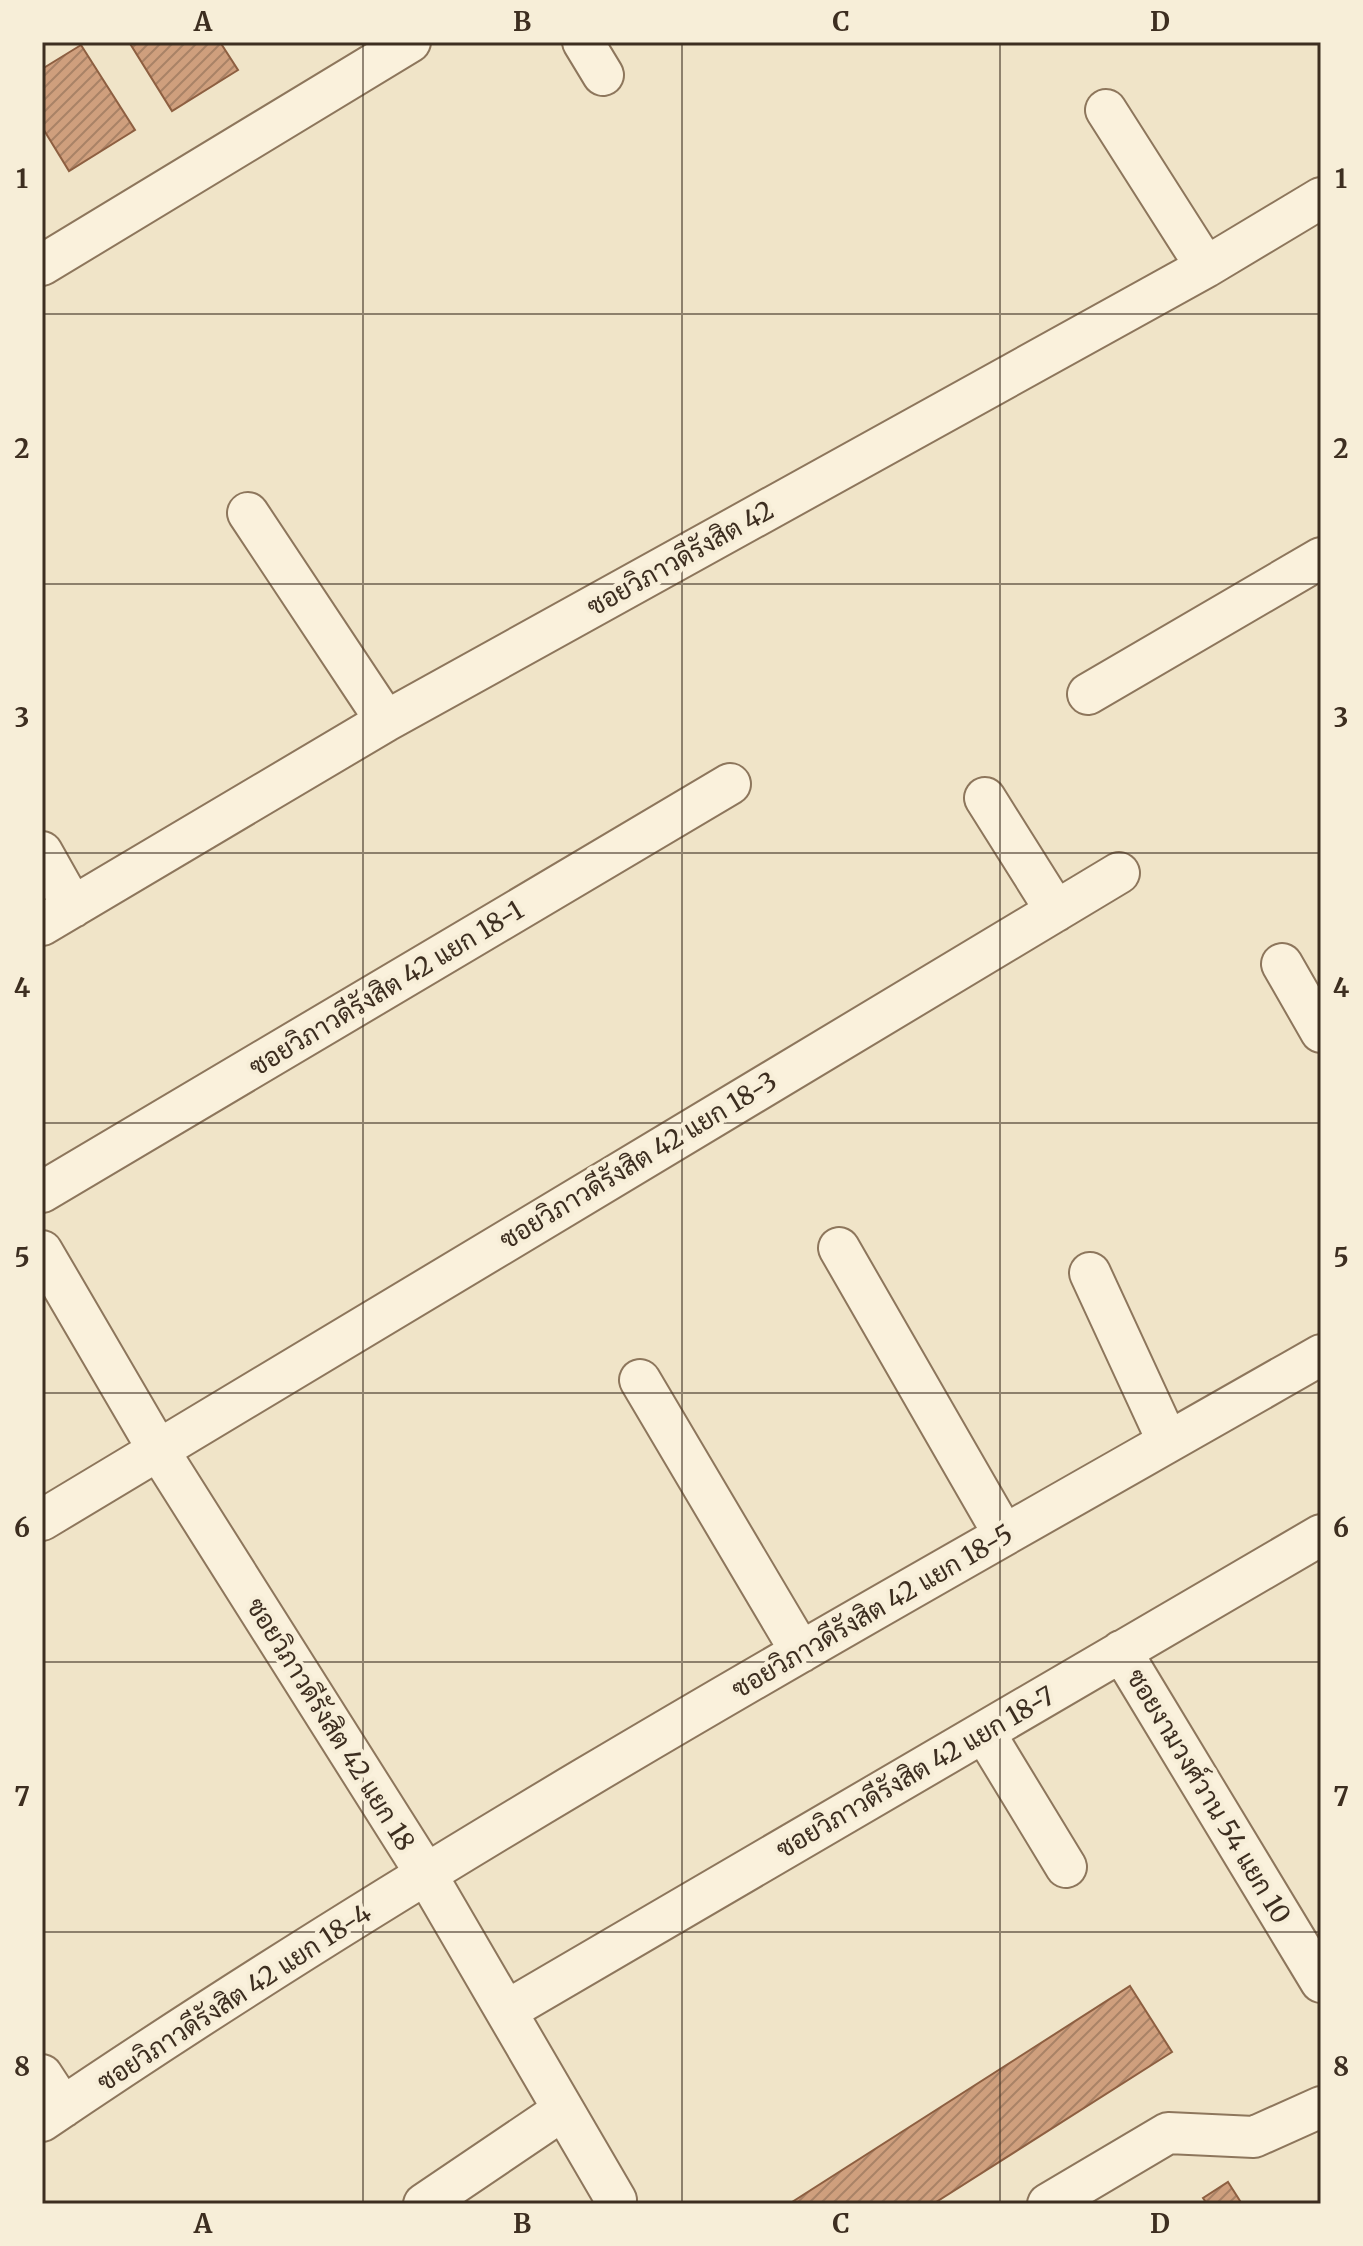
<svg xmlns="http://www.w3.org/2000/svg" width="1363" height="2246" font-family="Merriweather,Sarabun,serif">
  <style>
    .building { fill: url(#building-hatch); stroke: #8d5f41; stroke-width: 2 }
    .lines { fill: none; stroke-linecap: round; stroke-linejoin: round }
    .street-casing { stroke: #8d765c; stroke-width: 44 }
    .street { stroke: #faf1dc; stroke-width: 40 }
    .grid { fill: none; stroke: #3d2e20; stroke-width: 2; stroke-opacity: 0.55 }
    .labels { text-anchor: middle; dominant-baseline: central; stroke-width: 8; stroke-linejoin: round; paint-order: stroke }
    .street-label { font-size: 26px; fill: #3d2e20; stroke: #f7eed8 }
    .neatline { fill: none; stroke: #3d2e20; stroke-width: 3 }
    .grid-label { font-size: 26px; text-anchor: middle; font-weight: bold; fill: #3d2e20 }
  </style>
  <defs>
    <pattern id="building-hatch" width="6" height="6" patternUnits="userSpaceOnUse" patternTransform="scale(2)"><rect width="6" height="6" fill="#cf9f7d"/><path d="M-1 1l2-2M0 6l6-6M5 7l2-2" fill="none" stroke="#a98266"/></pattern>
  </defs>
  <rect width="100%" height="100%" fill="#f0e4c8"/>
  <path class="building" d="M 129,42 L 220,42 L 238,70 L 172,111 Z
    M 81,45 L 135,130 L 69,171 L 42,127 L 42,69 Z
    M 1130,1986 L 1172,2052 L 933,2204 L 789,2204 Z
    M 1228,2182 L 1242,2204 L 1207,2204 L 1203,2198 Z"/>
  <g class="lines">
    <g class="street-casing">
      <path id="street" d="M 583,42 L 603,75
        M 1106,110 L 1206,267
        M 42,265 L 410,42
        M 248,513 L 386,721
        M 1088,694 L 1321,558
        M 985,798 L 1056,911
        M 42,852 L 73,907
        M 42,925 L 386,721 L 1206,267 L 1321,198
        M 1282,964 L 1321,1032
        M 42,1192 L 730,784
        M 839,1248 L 1003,1533
        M 42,1251 L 157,1448 L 426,1874 L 616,2200
        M 1090,1273 L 1168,1442
        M 640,1380 L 801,1652
        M 42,1520 L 1119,873
        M 1121,1651 L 1321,1982
        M 984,1732 L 1066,1867
        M 508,2010 L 1321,1535
        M 42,2075 L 63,2107
        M 42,2121 C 453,1842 890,1601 1321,1355
        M 424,2204 L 563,2110
        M 1048,2204 L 1168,2133 L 1254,2137 L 1321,2107"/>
    </g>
    <use href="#street" class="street"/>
  </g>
  <path class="grid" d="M 363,42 L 363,2204M 682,42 L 682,2204M 1000,42 L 1000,2204M 42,314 L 1321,314M 42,584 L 1321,584M 42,853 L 1321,853M 42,1123 L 1321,1123M 42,1393 L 1321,1393M 42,1662 L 1321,1662M 42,1932 L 1321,1932"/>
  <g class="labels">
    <g class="street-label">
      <text transform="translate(680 558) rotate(-29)">ซอยวิภาวดีรังสิต 42</text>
      <text transform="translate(386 988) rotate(-31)">ซอยวิภาวดีรังสิต 42 แยก 18-1</text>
      <text transform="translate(638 1160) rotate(-31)">ซอยวิภาวดีรังสิต 42 แยก 18-3</text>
      <text transform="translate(872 1611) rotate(-30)">ซอยวิภาวดีรังสิต 42 แยก 18-5</text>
      <text transform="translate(331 1724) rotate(58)">ซอยวิภาวดีรังสิต 42 แยก 18</text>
      <text transform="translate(915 1772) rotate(-30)">ซอยวิภาวดีรังสิต 42 แยก 18-7</text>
      <text transform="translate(1209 1796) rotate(59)">ซอยงามวงศ์วาน 54 แยก 10</text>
      <text transform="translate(234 1997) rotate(-33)">ซอยวิภาวดีรังสิต 42 แยก 18-4</text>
    </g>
  </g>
  <rect width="1363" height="2246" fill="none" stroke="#f7eed8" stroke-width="88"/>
  <rect x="44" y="44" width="1275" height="2158" class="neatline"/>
  <g class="grid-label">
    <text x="203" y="31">A</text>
    <text x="522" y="31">B</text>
    <text x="841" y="31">C</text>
    <text x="1160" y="31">D</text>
    <text x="22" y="188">1</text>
    <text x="1341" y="188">1</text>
    <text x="22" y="458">2</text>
    <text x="1341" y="458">2</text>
    <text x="22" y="727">3</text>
    <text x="1341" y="727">3</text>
    <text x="22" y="997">4</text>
    <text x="1341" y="997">4</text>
    <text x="22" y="1267">5</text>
    <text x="1341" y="1267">5</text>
    <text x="22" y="1537">6</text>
    <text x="1341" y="1537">6</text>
    <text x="22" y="1806">7</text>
    <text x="1341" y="1806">7</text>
    <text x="22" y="2076">8</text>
    <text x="1341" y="2076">8</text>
    <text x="203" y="2233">A</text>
    <text x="522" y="2233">B</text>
    <text x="841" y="2233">C</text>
    <text x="1160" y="2233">D</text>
  </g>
</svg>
